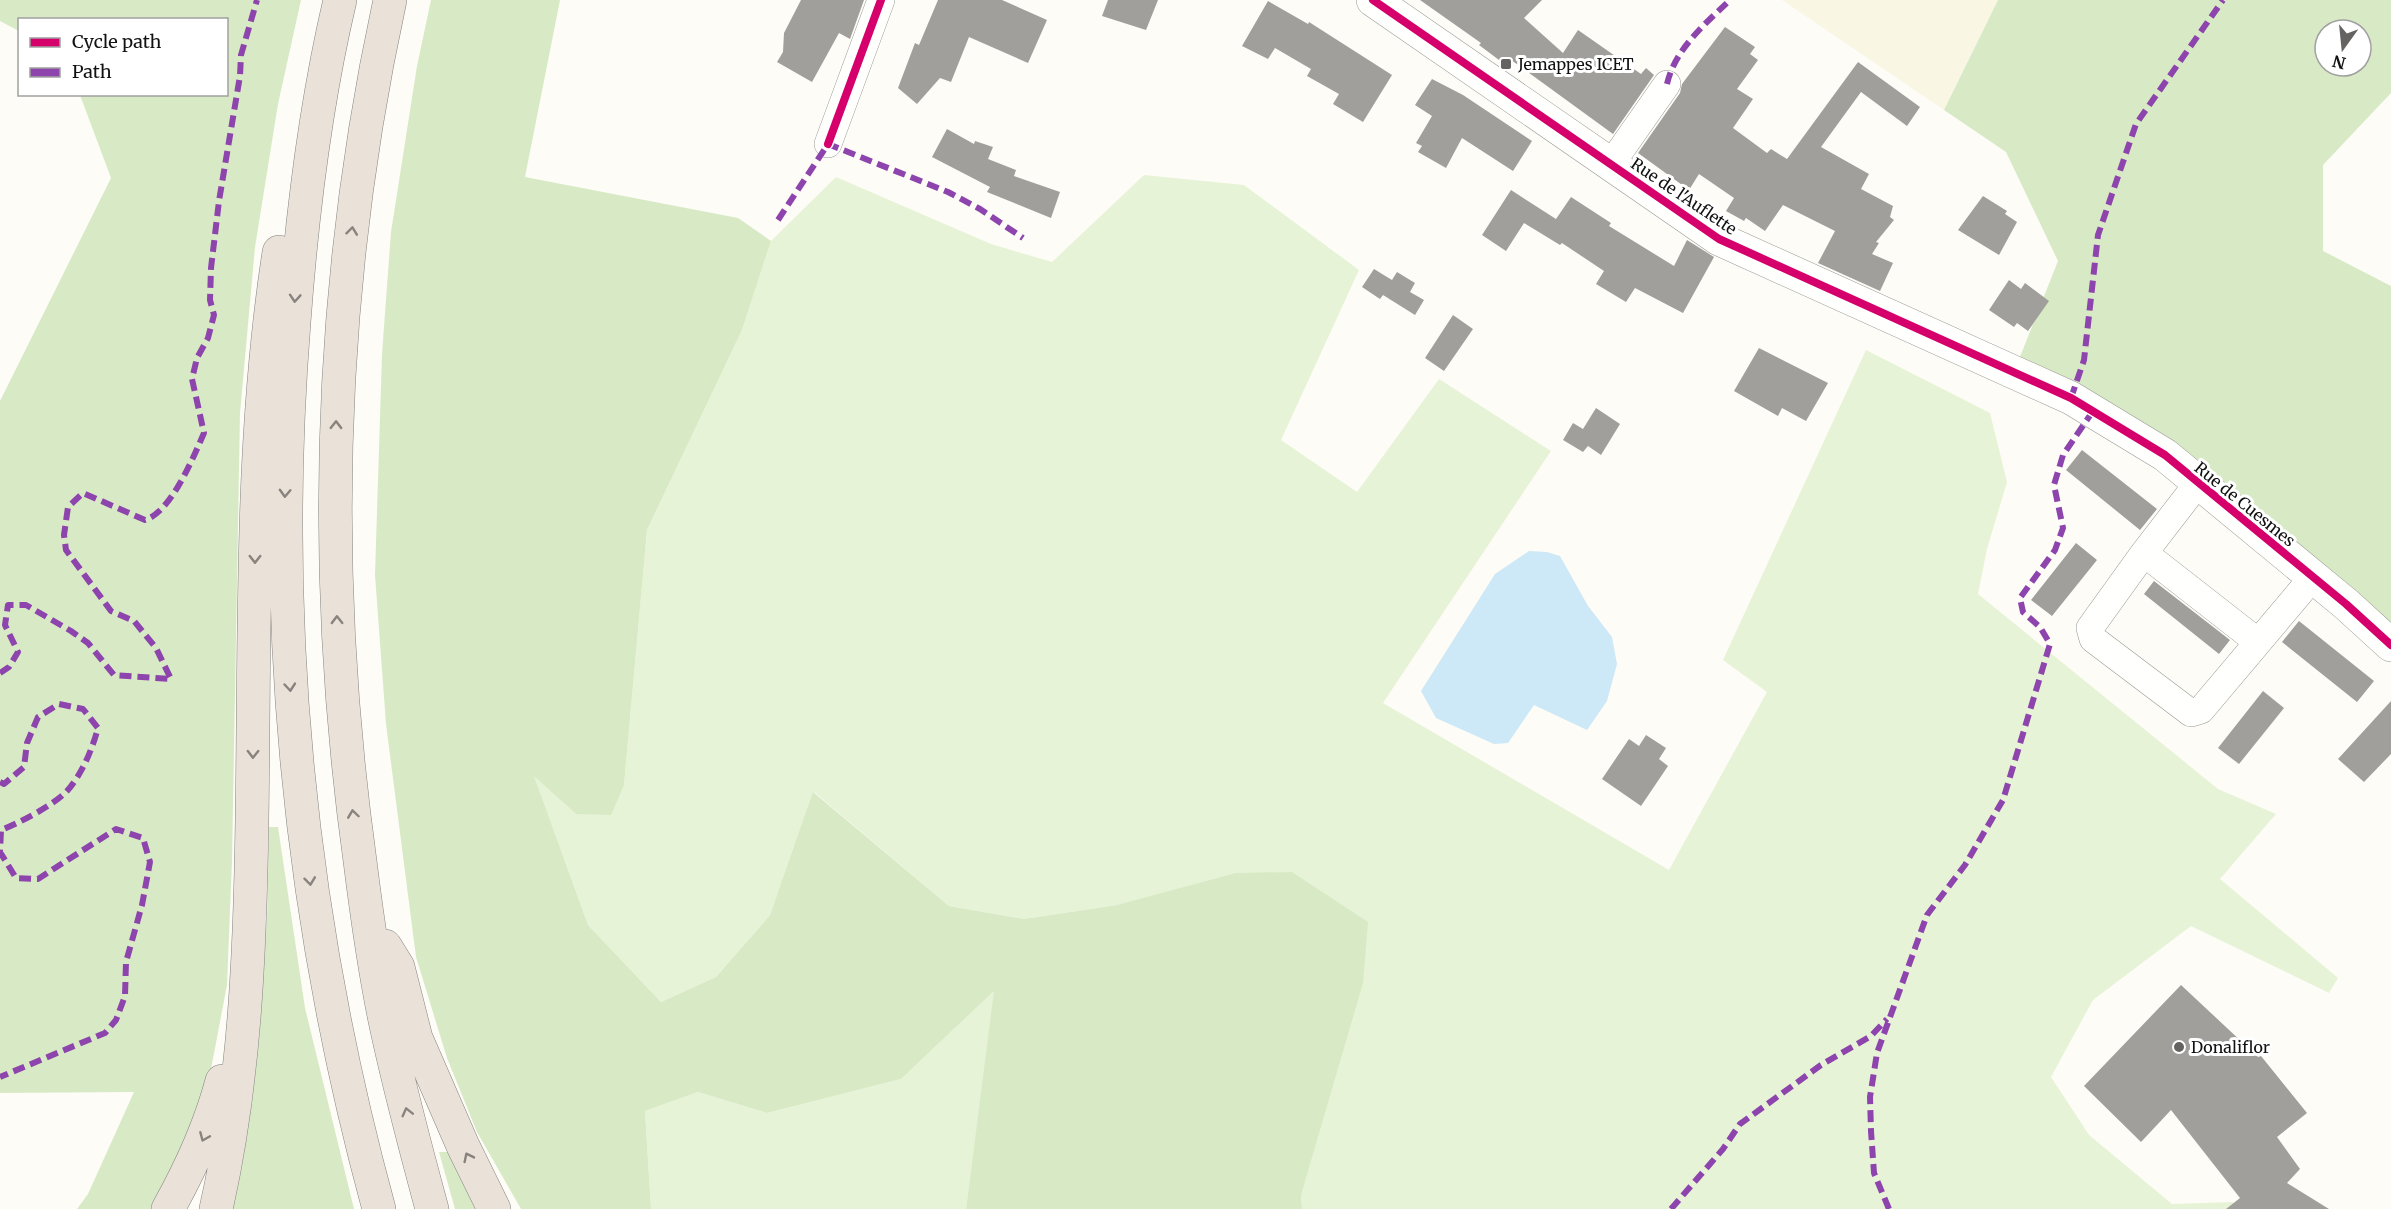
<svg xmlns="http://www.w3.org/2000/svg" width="2391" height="1209" font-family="Merriweather,serif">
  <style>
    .farmland { fill: #f9f7e4 }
    .green { fill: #e7f3d7 }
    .forest { fill: #d8eac5; fill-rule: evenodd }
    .water { fill: #cde8f7 }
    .building { fill: #a19f9c }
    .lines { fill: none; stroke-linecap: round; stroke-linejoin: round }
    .minor-casing { stroke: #979795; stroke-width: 28 }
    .tertiary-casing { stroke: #979795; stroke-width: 34 }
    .motorway-casing { stroke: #858482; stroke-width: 34 }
    .minor { stroke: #fffffe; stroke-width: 27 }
    .tertiary { stroke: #fffffe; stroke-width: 33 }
    .motorway { stroke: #eae1d8; stroke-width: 33 }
    .quiet { stroke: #8e44ad; stroke-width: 6; stroke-dasharray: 12 6; stroke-linecap: butt }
    .cycleway-casing { stroke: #fff; stroke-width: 11 }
    .cycleway { stroke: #d6006c; stroke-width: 8 }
    .oneway { stroke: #88837e }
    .poi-dot { fill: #646362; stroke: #fff; stroke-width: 2 }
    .labels { text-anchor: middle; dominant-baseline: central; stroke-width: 6; stroke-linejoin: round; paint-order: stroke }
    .poi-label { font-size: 16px; fill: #111; stroke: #fff; text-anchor: start }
    .street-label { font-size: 16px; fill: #111; stroke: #fff }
  </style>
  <rect width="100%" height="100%" fill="#fdfcf7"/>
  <path class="farmland" d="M 1782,0 L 1998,0 L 1944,110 Z"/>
  <path class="green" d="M 1144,175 L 1244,185 L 1359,270 L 1281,440 L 1357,492 L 1439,379 L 1551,451 L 1383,703 L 1669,870 L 1767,692 L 1723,660 L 1866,350 L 1990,413 L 2007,482 L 1987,549 L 1978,594 L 2218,789 L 2276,814 L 2220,879 L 2338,978 L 2329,993 L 2191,926 L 2093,1000 L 2051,1077 L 2089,1135 L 2172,1204 L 2232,1202 L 2241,1209 L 1302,1209 L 1301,1195 L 1117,905 L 1024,919 L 949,906 L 814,792 L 770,915 L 716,977 L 661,1002 L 588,925 L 533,774 L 576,814 L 624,785 L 647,530 L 742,330 L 771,241 L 836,177 L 991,244 L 1052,262 Z
    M 995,990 L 966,1209 L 651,1209 L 645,1111 L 698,1092 L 767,1113 L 901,1079 Z"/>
  <path class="forest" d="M 0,0 L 301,0 L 278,104 L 255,247 L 240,413 L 232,861 L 227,985 L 207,1090 L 158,1209 L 77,1209 L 88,1194 L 134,1092 L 0,1093 L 0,401 L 111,178 L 80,95 L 226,94 L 226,20 L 20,20 L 19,31 L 0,21 Z
    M 431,0 L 560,0 L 525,177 L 738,218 L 771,241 L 742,330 L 647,530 L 624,785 L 611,815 L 576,814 L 534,776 L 588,925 L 661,1002 L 716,977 L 770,915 L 813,792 L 949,906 L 1024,919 L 1117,905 L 1236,873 L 1292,872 L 1368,922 L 1363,983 L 1301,1195 L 1302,1209 L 966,1209 L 994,991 L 901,1079 L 767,1113 L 698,1092 L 645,1111 L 651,1209 L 521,1209 L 477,1132 L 447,1058 L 416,957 L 386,724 L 375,575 L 382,354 L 391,232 L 417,66 Z
    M 1998,0 L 2391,0 L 2391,93 L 2323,165 L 2323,251 L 2391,286 L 2391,645 L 2165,455 L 2014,372 L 2058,261 L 2006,152 L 1944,110 ZM 2325,30 L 2361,30 L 2361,66 L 2325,66 Z
    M 269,827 L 278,827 L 305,1008 L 354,1209 L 227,1209 L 258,1025 L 267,919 Z
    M 439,1152 L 451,1152 L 483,1209 L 455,1209 Z"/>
  <path class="water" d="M 1529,551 L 1547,552 L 1560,556 L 1588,606 L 1612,637 L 1617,664 L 1607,701 L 1587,730 L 1534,705 L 1508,743 L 1494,744 L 1436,718 L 1421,691 L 1495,574 Z"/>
  <path class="building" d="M 801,0 L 864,0 L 850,39 L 839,33 L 812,82 L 777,62 L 783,52 L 784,33 Z
    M 938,0 L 1002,0 L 1047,20 L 1028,63 L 969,37 L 951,82 L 940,78 L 917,104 L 898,88 L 915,43 L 919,45 Z
    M 1108,0 L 1158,0 L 1146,30 L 1102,16 Z
    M 1420,0 L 1542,0 L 1524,18 L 1563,53 L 1578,30 L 1641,74 L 1646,68 L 1654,75 L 1613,134 L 1507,57 L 1503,63 L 1479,45 L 1481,43 Z
    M 1268,1 L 1308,24 L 1309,22 L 1392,75 L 1363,122 L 1333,104 L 1339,94 L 1307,76 L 1311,69 L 1275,48 L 1268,59 L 1242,46 Z
    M 1725,27 L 1755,47 L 1750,54 L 1758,60 L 1737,89 L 1753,99 L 1733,128 L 1767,153 L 1771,149 L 1787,159 L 1858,62 L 1920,107 L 1907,126 L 1861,92 L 1821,147 L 1869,174 L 1861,189 L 1893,206 L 1890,217 L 1894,220 L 1876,242 L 1879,243 L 1872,254 L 1893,263 L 1880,291 L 1818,263 L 1835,231 L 1783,205 L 1765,231 L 1746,218 L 1744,221 L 1726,211 L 1734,198 L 1699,174 L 1689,190 L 1638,153 L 1680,93 L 1682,84 Z
    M 1432,79 L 1463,95 L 1532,141 L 1513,171 L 1462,138 L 1446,168 L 1418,152 L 1422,146 L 1416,143 L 1432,116 L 1415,105 Z
    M 947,129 L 974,144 L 975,141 L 993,147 L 988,159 L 1016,170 L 1014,176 L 1060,192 L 1051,218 L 987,192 L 990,187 L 932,157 Z
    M 1511,190 L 1556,219 L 1571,197 L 1611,223 L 1609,226 L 1674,266 L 1687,240 L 1714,257 L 1683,313 L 1635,288 L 1626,302 L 1596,284 L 1604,271 L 1562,243 L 1560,245 L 1524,223 L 1506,251 L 1482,235 Z
    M 1983,196 L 2007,211 L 2005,214 L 2017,222 L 1999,255 L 1958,230 Z
    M 1374,269 L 1392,280 L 1397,272 L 1415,283 L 1410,292 L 1424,300 L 1415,315 L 1383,295 L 1380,299 L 1362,287 Z
    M 2009,280 L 2021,289 L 2025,283 L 2049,301 L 2028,331 L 2017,323 L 2014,327 L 1989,310 Z
    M 1453,315 L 1473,329 L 1444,371 L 1425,358 Z
    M 1759,348 L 1828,383 L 1806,421 L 1782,408 L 1778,416 L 1734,391 Z
    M 1596,408 L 1620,424 L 1601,455 L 1588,446 L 1583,452 L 1563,440 L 1573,423 L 1583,429 Z
    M 2082,450 L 2157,509 L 2140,530 L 2066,470 Z
    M 2076,543 L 2097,560 L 2052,616 L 2031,600 Z
    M 2154,581 L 2230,640 L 2219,654 L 2144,594 Z
    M 2299,621 L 2374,681 L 2357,702 L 2282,642 Z
    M 2263,691 L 2284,708 L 2239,764 L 2218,748 Z
    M 2391,701 L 2391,754 L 2364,782 L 2338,759 Z
    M 1646,735 L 1666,748 L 1659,759 L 1668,766 L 1641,806 L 1602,779 L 1629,739 L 1639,746 Z
    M 2181,985 L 2258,1057 L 2261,1056 L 2307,1113 L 2277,1137 L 2300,1169 L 2287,1183 L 2329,1209 L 2226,1209 L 2240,1198 L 2171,1110 L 2141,1142 L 2084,1086 Z"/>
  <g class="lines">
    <g class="minor-casing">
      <path id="minor" d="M 828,144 L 881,0
        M 1611,164 L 1667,84
        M 2198,483 L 2144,553 L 2258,642
        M 2144,553 L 2090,628 L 2093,639 L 2191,713 L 2201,710 L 2313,577"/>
    </g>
    <g class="tertiary-casing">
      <path id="tertiary" d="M 1373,0 L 1719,239 L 2071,398 L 2165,455 L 2346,604 L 2391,645"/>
    </g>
    <g class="motorway-casing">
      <path id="motorway" d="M 340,0 C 315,106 302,214 294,322 C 270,624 299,917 379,1209
        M 390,0 C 328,284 320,573 360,861 C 367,917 375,975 387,1030 C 400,1090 416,1150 432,1209
        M 385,946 L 398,967 L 416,1038 L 463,1146 L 494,1209
        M 168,1209 C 191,1168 210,1126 222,1081
        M 216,1209 C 245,1081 250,952 252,821 C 255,631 250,440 279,252"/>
    </g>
    <use href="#minor" class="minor"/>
    <use href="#tertiary" class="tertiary"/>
    <use href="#motorway" class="motorway"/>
    <path class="quiet" d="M 1667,84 C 1675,49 1705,24 1730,0
      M 778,220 L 828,144 L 948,192 L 980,209 L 1023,238
      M 2071,398 L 2084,360 L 2098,235 L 2136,124 L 2223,0
      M 0,673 L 9,667 L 18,652 L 5,625 L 8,605 L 26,605 L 71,631 L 88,643 L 114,675 L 171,679 L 156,648 L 134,621 L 111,611 L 66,550 L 64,535 L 68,507 L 83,493 L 145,520 C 171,512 193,458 204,433 L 192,379 L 197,358 L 208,338 L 214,315 L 210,300 L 211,268 L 219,201 L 240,76 L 241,55 L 257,0
      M 0,782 L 4,784 L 24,767 L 27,743 L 38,717 L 59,704 L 83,709 L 98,728 C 92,750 82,774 67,791 C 54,805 19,823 1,830 L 0,852 L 16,878 L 38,879 L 116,829 L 143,838 L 150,862 L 142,905 L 126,962 L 125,996 L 116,1020 L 105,1033 L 0,1077
      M 1671,1209 L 1723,1149 L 1740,1124 L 1821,1065 L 1871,1036 L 1887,1019
      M 1889,1209 L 1874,1173 L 1871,1131 L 1870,1097 L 1877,1053 L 1927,915 L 1965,865 L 2003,800 L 2050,644 L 2040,627 L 2023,612 L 2020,598 L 2055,550 L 2063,528 L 2054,485 L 2063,455 L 2093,411"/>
    <g class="cycleway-casing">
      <path id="cycleway" d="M 1373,0 L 1719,239 L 2071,398 L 2165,455 L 2346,604 L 2391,645
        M 828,144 L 881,0"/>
    </g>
    <use href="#cycleway" class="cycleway"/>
  </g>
  <defs><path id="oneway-chevron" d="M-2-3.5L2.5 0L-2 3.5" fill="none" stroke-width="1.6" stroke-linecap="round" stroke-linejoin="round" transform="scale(1.5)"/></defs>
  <g class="oneway">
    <use href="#oneway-chevron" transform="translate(352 231) rotate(-83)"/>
    <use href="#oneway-chevron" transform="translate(295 298) rotate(94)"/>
    <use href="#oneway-chevron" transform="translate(336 425) rotate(-89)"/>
    <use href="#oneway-chevron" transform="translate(285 493) rotate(92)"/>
    <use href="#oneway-chevron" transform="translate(255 559) rotate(90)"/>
    <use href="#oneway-chevron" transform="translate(337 620) rotate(-91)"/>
    <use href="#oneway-chevron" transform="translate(290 687) rotate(85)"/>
    <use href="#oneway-chevron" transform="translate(253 754) rotate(91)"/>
    <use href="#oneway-chevron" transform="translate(353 814) rotate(-98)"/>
    <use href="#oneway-chevron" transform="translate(310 881) rotate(83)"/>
    <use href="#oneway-chevron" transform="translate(407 1112) rotate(-104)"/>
    <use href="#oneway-chevron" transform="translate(204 1137) rotate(113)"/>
    <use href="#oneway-chevron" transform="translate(468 1157) rotate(-116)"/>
  </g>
  <g class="poi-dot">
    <rect x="1500" y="58" width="12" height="12" rx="3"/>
    <circle cx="2179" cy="1047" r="6"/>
  </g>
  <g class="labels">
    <g class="poi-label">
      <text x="1518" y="64">Jemappes ICET</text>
      <text x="2191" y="1047">Donaliflor</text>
    </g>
    <g class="street-label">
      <text transform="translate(1684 196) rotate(34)">Rue de l'Auflette</text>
      <text transform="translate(2245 504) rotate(39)">Rue de Cuesmes</text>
    </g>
  </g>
  <rect x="18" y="18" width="210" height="78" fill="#ffffff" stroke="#a0a0a0" stroke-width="1.5"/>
  <rect x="30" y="38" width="30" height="9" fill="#d6006c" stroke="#a0a0a0" stroke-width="1.5"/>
  <text x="72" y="48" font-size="18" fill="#111111">Cycle path</text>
  <rect x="30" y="68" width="30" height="9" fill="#8e44ad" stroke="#a0a0a0" stroke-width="1.5"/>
  <text x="72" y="78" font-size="18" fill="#111111">Path</text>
  <g transform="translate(2343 48) rotate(195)"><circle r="28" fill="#ffffff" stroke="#a0a0a0" stroke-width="1.5"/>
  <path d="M0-4.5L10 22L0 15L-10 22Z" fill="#646362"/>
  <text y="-9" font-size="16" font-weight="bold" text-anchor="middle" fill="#111111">N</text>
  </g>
</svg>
